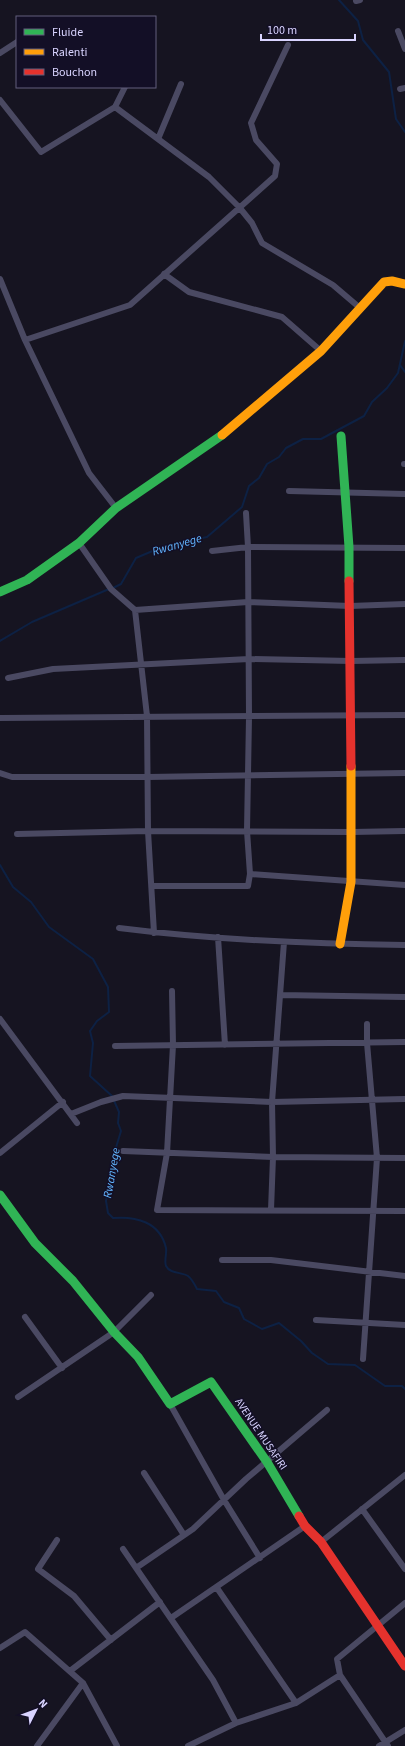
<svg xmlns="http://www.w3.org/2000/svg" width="405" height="1746" font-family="'Source Sans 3',sans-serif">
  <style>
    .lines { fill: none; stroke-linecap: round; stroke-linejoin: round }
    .stream { stroke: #0d2144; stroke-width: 2 }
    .street { stroke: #4a4962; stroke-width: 6 }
    .fast { stroke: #30b455; stroke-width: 9 }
    .slow { stroke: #ff9f0a; stroke-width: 9 }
    .jam { stroke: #e5322d; stroke-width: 9 }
    .labels { text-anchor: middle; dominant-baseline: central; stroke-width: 3; stroke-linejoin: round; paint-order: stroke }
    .street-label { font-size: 11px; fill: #d9d4ff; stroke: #130f26 }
    .water-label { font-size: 12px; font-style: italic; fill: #62b6ff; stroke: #130f26 }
  </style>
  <rect width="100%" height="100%" fill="#161421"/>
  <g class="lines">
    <path class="stream" d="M 339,0 L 358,21 L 363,40 L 389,72 L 396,119 L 405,132
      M 400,365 L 405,372
      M 113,588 L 121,584 L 136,558 L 162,547 L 207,537 L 242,507 L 249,486 L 259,478 L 267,464 L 279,457 L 286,448 L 303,439 L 321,439 L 364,416 L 372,402 L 387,388 L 398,373 L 405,341
      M 0,641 L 32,622 L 109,589
      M 0,865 L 13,887 L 31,902 L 49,927 L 93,959 L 108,987 L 109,1012 L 97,1021 L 90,1031 L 93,1043 L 90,1076 L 112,1096 L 119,1112 L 118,1123 L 121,1131 L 114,1154 L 106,1201 L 108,1213 L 113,1218 C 136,1216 160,1222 166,1248 C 167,1253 164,1261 166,1266 C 170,1274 182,1272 188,1276 C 192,1279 195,1285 197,1289 L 216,1291 L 224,1302 L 239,1308 L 244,1319 L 262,1329 L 279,1323 L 301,1341 L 312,1353 L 328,1364 L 355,1365 L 385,1386 L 402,1386 L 405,1389"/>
    <path class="street" d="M 356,1 L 360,0
      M 398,31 L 405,49
      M 0,53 L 17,42
      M 400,89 L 405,88
      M 0,100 L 41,152 L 115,107 L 125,87
      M 115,107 L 209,177 L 239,207 L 252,223 L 262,243 L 333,285 L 360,308
      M 158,139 L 181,84
      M 164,274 L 189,292 L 282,317 L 321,351
      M 0,279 L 25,340 L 89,473 L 116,508
      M 25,340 L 130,305 L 275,176 L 277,164 L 256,140 L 251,123 L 288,45
      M 404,464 L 405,464
      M 289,491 L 405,494
      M 79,543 L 111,589 L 135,610 L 147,716 L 148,831 L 154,933
      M 212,551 L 248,547 L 405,548
      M 135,610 L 248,602 L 350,606 L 405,604
      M 8,678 L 53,669 L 249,659 L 351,661 L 405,660
      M 0,718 L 405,715
      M 0,773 L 12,777 L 148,777 L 405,773
      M 17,834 L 148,831 L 352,832 L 405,831
      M 250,874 L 405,885
      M 152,886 L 248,886 L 250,874 L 247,831 L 249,717 L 248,547 L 246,513
      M 119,928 C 214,940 310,944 405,945
      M 218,937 L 225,1045
      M 172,991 L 173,1045 L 167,1153 L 157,1210 L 405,1211
      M 280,995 L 405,997
      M 0,1019 L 77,1123
      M 115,1046 L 405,1042
      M 71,1114 L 101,1102 L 123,1096 L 272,1102 L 405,1099
      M 123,1151 L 273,1157 L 405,1158
      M 0,1153 L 63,1102
      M 271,1210 L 273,1157 L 272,1102 L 284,942
      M 222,1260 L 271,1260 L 405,1276
      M 25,1317 L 62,1368
      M 316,1320 L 405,1325
      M 363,1359 L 377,1158 L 367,1043 L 367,1024
      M 18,1397 L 114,1332 L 151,1295
      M 170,1404 L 224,1500 L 260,1558
      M 144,1473 L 184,1535
      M 362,1509 L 405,1569
      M 57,1540 L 38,1569 L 74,1596 L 111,1640
      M 321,1542 L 405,1475
      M 123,1549 L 213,1680 L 236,1723
      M 136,1568 L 193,1529 L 246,1479 L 327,1410
      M 217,1588 L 296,1703
      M 171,1618 L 305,1526
      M 0,1648 L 25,1632 L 83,1683 L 117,1746
      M 70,1671 L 160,1602
      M 340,1675 L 388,1746
      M 37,1746 L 83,1683
      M 188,1746 L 236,1723 L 296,1703 L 340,1675 L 337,1659 L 405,1603
      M 379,1746 L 405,1730"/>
    <path class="fast" d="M 341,436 L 349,547 L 349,581
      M 0,592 L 27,580 L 79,543 L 116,508 L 222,435
      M 0,1195 L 35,1243 L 73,1281 L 114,1332 L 138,1357 L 170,1404 L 211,1382 L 267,1462 L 299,1516"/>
    <path class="slow" d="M 222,435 L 321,351 L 384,282 L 392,281 L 405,284
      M 340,944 L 351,882 L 351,766"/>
    <path class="jam" d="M 349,581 L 351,766
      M 299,1516 L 305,1526 L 321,1542 L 405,1666"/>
  </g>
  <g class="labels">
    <g class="street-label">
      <text transform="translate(261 1434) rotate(56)">AVENUE MUSAFIRI</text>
    </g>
    <g class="water-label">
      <text transform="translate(177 545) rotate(-16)">Rwanyege</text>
      <text transform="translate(112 1173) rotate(-80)">Rwanyege</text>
    </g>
  </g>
  <rect x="16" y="16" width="140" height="72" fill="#130f26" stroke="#625e7d"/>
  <rect x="24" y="29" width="20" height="6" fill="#30b455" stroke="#625e7d"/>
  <text x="52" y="36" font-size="12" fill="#d9d4ff">Fluide</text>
  <rect x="24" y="49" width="20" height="6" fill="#ff9f0a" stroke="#625e7d"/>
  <text x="52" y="56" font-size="12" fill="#d9d4ff">Ralenti</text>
  <rect x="24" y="69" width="20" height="6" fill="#e5322d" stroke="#625e7d"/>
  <text x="52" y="76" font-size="12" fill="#d9d4ff">Bouchon</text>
  <g transform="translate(36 1710) rotate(48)" stroke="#130f26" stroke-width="3" paint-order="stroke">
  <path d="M0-3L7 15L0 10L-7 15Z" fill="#d9d4ff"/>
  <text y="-6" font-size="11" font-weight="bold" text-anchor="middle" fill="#d9d4ff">N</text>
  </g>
  <path d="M261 34v6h94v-6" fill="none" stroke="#d9d4ff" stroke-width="2"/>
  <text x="267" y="34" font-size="12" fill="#d9d4ff" stroke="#130f26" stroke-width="3" paint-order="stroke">100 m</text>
</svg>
